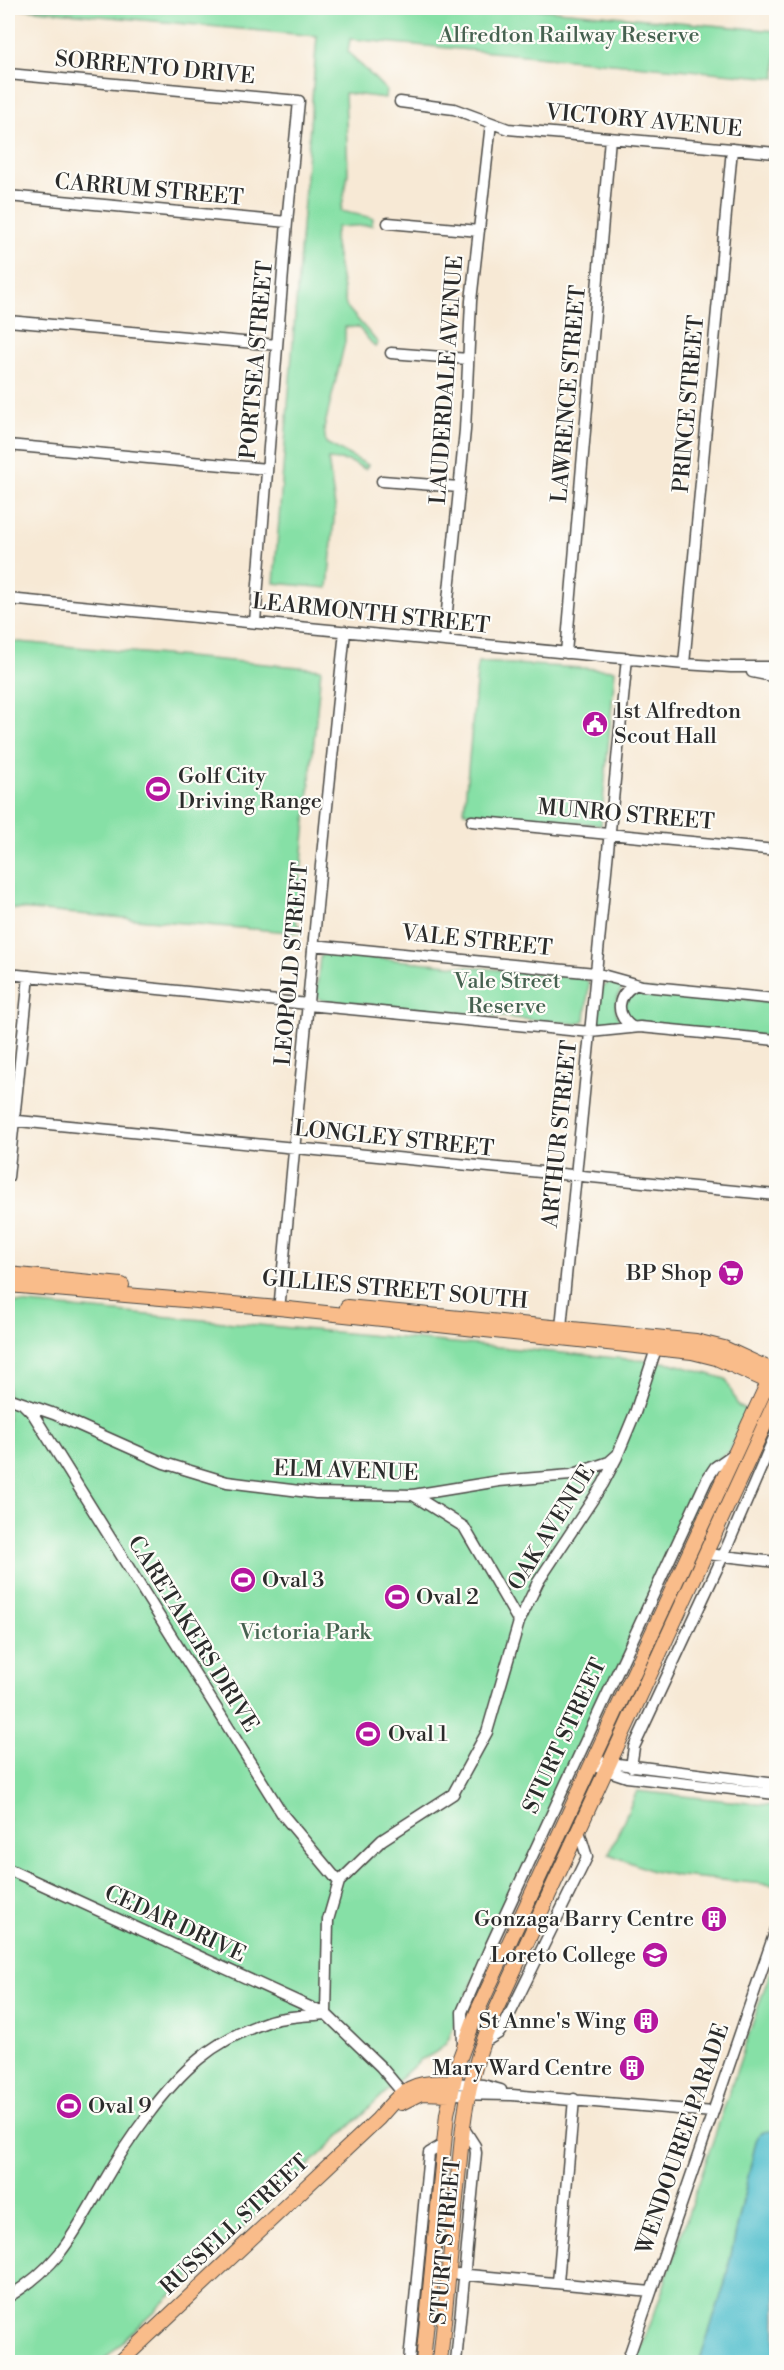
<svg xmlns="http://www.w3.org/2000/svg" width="784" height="2370" font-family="'Libre Bodoni',serif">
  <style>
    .green { fill: #86e0a6; stroke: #588668; stroke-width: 1.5 }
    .water { fill: #53bfcd; stroke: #3f757c; stroke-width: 1.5 }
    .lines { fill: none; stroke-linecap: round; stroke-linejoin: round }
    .minor-casing { stroke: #4a4844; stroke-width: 13 }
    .major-casing { stroke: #4a4844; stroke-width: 16 }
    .minor { stroke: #fff; stroke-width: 10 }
    .major { stroke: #f9bc8a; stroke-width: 14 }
    .labels { text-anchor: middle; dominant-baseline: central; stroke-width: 4.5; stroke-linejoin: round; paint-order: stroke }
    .park-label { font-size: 22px; fill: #466150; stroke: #fdfcf7 }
    .street-label { font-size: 22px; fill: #2b2b2b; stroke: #fdfcf7 }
    .poi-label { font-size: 22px; fill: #2b2b2b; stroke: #fdfcf7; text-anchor: start }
  </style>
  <rect width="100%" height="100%" fill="#fdfcf7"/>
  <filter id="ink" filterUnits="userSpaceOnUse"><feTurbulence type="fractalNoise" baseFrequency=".0167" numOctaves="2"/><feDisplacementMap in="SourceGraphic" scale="12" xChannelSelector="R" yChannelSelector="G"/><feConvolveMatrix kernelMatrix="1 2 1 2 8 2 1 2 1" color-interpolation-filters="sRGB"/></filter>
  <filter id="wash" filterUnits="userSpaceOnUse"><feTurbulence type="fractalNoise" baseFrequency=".008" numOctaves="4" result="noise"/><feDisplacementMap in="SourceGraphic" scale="24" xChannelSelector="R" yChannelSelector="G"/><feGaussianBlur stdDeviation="1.35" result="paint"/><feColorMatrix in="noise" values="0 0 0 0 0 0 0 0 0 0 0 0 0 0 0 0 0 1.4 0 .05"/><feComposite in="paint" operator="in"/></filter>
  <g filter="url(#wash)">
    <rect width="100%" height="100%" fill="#f7e9d5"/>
    <path class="green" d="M 13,8 L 525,8 L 776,31 L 776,78 L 350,39 L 348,52 L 386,90 L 385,98 L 345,93 L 348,174 L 341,211 L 373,218 L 372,225 L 337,227 L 334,239 L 346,306 L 378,343 L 375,347 L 358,327 L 345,327 L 345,342 L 324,429 L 326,443 L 368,465 L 365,469 L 349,461 L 328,459 L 335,507 L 328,588 L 274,583 L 317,36 Z
      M 8,641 L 321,669 L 296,923 L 300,926 L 300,933 L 8,908 Z
      M 478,662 L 615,670 L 601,825 L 464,812 Z
      M 324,953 L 584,978 L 589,983 L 585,1020 L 578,1024 L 321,1000 L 316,996 L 320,957 Z
      M 609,983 L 624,986 C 615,998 612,1009 621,1023 L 602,1027 L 597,1025 C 598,1012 595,988 609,983 Z
      M 639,989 L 776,1002 L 776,1037 L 633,1022 L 624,1012 C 625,1001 628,993 639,989 Z
      M 8,1302 L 671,1363 L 726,1379 L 738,1406 L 748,1411 L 729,1452 L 716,1460 L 457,2016 C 449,2042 447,2049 420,2060 L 101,2362 L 8,2362 Z
      M 637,1791 L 776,1806 L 775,1885 L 679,1876 L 652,1871 L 609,1854 Z
      M 776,1954 L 776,2132 L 763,2132 L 756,2141 L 724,2287 L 700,2360 L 699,2362 L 635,2362 L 654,2315 Z"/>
    <path class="water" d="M 768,2131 L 776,2132 L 776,2362 L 699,2362 L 724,2287 L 756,2141 L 760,2133 Z"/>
  </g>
  <g filter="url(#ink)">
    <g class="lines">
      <g class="minor-casing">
        <path id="minor" d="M 8,74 L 299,101 L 287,222 L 255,622
          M 400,102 L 454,109 L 508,129 L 776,153
          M 8,196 L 287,222
          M 388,223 L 479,231
          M 8,321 L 277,345
          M 391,353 L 468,359
          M 8,445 L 267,469
          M 382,481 L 459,487
          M 8,599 L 684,664 L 731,667 L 776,667
          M 444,641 L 465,430 L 471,301 L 491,123
          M 566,653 L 610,138
          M 684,664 L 732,149
          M 752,672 L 776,677
          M 472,821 L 776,850
          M 313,945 L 595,973 L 642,986 L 776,999
          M 8,974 L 308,1004
          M 8,991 L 10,974
          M 308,1005 L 590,1032 L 640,1027 L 776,1040
          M 632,1027 C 614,1014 617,995 635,985
          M 8,1120 L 776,1195
          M 8,1177 L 29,976
          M 280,1300 L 320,875 L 345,631
          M 561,1327 L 627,658
          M 8,1398 L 54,1414 L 164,1463 L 227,1482 L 316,1493 L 413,1495 L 499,1481 L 571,1475 L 609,1462 L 618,1454 L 635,1413 L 656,1349
          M 23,1404 L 33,1414 L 283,1815 L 339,1882
          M 707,1554 L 776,1562
          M 519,1622 L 538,1582 L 603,1484 L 617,1457
          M 602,1762 L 776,1784
          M 591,1765 L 627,1777 L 776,1794
          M 631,1767 L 634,1747 L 723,1556 L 776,1433
          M 8,1869 L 325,2014
          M 481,2044 L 499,2033 L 504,2026 L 587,1857 L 579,1831
          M 463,2045 L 462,2012 L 491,1945 L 707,1479 L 715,1467 L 735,1453
          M 453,2083 L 483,2085 L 501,2090
          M 450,2094 L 512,2095 L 713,2112
          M 407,2098 L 381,2067 L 326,2014 L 328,1920 L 339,1882 L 382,1840 L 453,1794 L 487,1732 L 519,1622 L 464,1527 L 413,1495
          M 458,2274 L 651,2292
          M 558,2282 L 574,2099
          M 8,2297 C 62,2264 74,2233 105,2180 C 127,2141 165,2087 199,2059 C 218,2043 244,2030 267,2022 C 284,2016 307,2016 326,2014
          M 409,2362 L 429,2153 L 444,2144
          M 456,2362 L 476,2153 L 475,2146 L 463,2127
          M 627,2362 L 776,1929"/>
      </g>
      <g class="major-casing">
        <path id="major" d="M 8,1274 L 122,1285
          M 8,1285 L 279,1308 L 692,1352 L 716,1358 L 776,1385
          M 347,1307 L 696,1341 L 724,1348 L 776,1372
          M 401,2103 L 421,2093 L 450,2094
          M 120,2362 L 378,2119 C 404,2089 411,2080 453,2083
          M 423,2362 L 447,2114 L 458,2063 L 477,2012 L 776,1365
          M 440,2362 L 463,2127 C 468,2086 478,2050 495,2012 L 776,1400"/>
      </g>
      <use href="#minor" class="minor"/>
      <use href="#major" class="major"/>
    </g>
  </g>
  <defs>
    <g id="civic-disc" transform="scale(1.35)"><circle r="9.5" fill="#b5179e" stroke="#fdfcf7"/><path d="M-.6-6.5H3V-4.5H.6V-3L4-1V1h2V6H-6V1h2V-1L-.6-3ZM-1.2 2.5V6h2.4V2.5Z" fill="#fff"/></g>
    <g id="stadium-disc" transform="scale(1.35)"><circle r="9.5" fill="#b5179e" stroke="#fdfcf7"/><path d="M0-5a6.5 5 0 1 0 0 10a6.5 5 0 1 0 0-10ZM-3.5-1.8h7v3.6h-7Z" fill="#fff"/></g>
    <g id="supermarket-disc" transform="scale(1.35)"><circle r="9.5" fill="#b5179e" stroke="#fdfcf7"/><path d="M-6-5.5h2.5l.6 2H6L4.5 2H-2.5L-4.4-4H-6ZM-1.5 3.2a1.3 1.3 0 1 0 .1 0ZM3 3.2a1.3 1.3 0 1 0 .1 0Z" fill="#fff"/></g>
    <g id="building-disc" transform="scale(1.35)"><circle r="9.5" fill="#b5179e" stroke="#fdfcf7"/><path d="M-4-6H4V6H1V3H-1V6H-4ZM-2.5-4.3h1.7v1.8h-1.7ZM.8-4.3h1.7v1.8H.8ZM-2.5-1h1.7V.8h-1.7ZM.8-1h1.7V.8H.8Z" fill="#fff"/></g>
    <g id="school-disc" transform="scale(1.35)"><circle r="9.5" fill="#b5179e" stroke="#fdfcf7"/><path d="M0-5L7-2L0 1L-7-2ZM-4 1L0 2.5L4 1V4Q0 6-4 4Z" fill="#fff"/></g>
  </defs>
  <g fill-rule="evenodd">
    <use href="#civic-disc" x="595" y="724"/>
    <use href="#stadium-disc" x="158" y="789"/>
    <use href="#supermarket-disc" x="731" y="1273"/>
    <use href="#stadium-disc" x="243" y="1580"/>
    <use href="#stadium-disc" x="397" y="1597"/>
    <use href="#stadium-disc" x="368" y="1734"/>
    <use href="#building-disc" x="714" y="1919"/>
    <use href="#school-disc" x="655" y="1955"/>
    <use href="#building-disc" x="646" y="2021"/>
    <use href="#building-disc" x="632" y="2068"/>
    <use href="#stadium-disc" x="69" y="2106"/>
  </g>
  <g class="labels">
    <g class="park-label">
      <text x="569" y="35">Alfredton Railway Reserve</text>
      <text x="507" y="981">Vale Street<tspan x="507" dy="25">Reserve</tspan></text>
      <text x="305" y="1632">Victoria Park</text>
    </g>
    <g class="street-label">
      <text transform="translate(155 68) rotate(5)">SORRENTO DRIVE</text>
      <text transform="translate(644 121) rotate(5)">VICTORY AVENUE</text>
      <text transform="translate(149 190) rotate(5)">CARRUM STREET</text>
      <text transform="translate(257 360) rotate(-85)">PORTSEA STREET</text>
      <text transform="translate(447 380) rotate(-86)">LAUDERDALE AVENUE</text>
      <text transform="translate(569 394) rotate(-85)">LAWRENCE STREET</text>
      <text transform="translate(689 404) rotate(-85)">PRINCE STREET</text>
      <text transform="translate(371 614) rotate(6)">LEARMONTH STREET</text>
      <text transform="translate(626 815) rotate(5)">MUNRO STREET</text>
      <text transform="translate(477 941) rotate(6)">VALE STREET</text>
      <text transform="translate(292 964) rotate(-85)">LEOPOLD STREET</text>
      <text transform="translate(560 1134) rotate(-84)">ARTHUR STREET</text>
      <text transform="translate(394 1139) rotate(6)">LONGLEY STREET</text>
      <text transform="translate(395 1290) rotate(5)">GILLIES STREET SOUTH</text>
      <text transform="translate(346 1471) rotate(2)">ELM AVENUE</text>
      <text transform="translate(552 1528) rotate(-58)">OAK AVENUE</text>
      <text transform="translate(193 1634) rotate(58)">CARETAKERS DRIVE</text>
      <text transform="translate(565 1736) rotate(-65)">STURT STREET</text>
      <text transform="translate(175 1924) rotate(25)">CEDAR DRIVE</text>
      <text transform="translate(683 2139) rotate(-71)">WENDOUREE PARADE</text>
      <text transform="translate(235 2225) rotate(-43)">RUSSELL STREET</text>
      <text transform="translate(446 2241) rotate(-85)">STURT STREET</text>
    </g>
    <g class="poi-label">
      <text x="614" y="711">1st Alfredton<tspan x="614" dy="25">Scout Hall</tspan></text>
      <text x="178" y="776">Golf City<tspan x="178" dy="25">Driving Range</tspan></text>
      <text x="712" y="1273" text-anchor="end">BP Shop</text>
      <text x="262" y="1580">Oval 3</text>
      <text x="416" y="1597">Oval 2</text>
      <text x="388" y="1734">Oval 1</text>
      <text x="694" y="1919" text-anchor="end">Gonzaga Barry Centre</text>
      <text x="636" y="1955" text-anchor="end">Loreto College</text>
      <text x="626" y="2021" text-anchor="end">St Anne's Wing</text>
      <text x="612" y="2068" text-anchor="end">Mary Ward Centre</text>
      <text x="88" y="2106">Oval 9</text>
    </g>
  </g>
  <rect width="784" height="2370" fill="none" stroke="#fdfcf7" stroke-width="30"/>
</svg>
